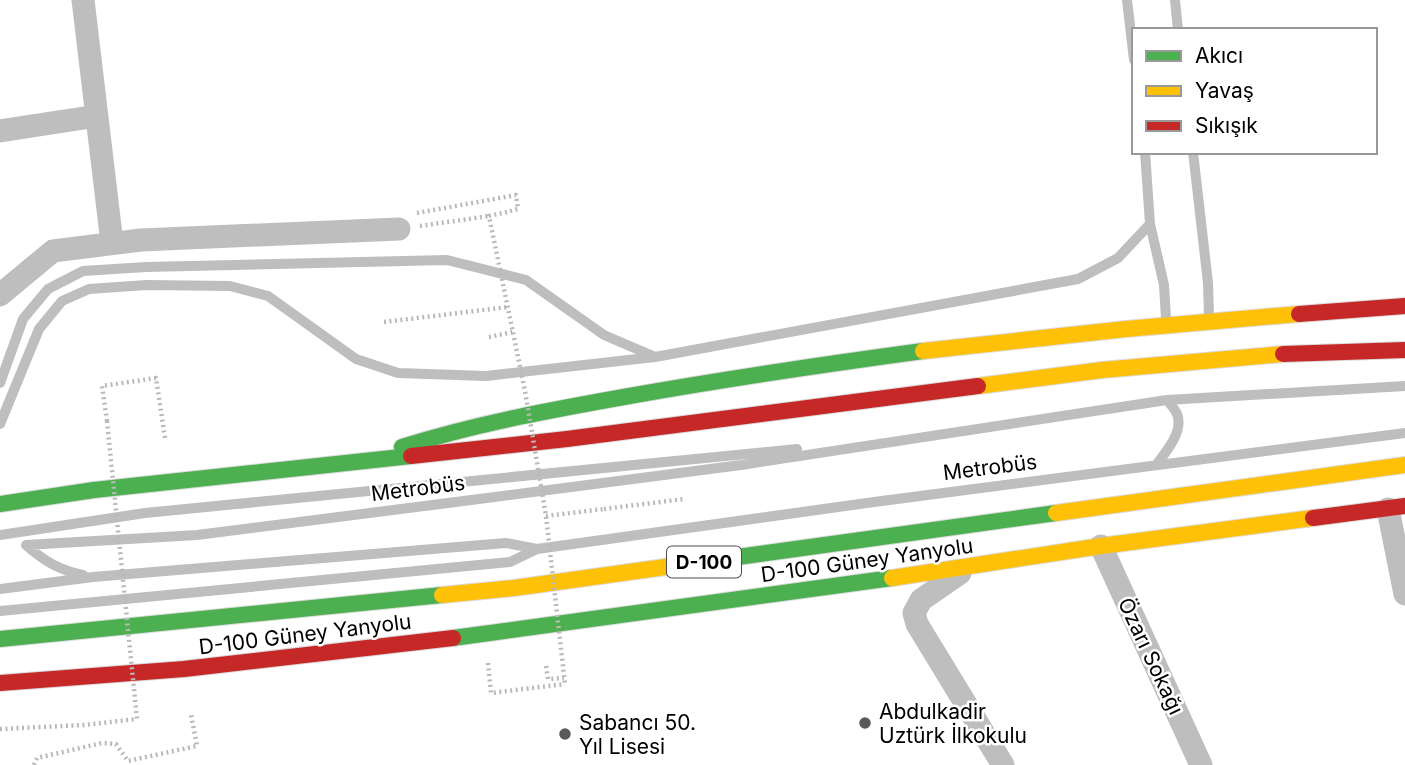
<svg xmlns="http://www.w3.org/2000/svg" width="1405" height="765" font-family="Inter,sans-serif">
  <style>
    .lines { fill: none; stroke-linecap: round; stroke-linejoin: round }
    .fast-casing { stroke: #dbdbdb; stroke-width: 18 }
    .slow-casing { stroke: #dbdbdb; stroke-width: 18 }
    .jam-casing { stroke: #dbdbdb; stroke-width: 18 }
    .path { stroke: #b9b9b9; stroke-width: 4.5; stroke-dasharray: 2 3.5; stroke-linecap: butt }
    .lane { stroke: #bebebe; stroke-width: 10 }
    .street { stroke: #bebebe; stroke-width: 23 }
    .fast { stroke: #4caf50; stroke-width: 16 }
    .slow { stroke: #ffc107; stroke-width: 16 }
    .jam { stroke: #c62828; stroke-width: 16 }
    .path-bridge { stroke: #b9b9b9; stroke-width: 4.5; stroke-dasharray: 2 3.5; stroke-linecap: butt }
    .poi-dot { fill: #595959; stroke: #fff; stroke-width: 2.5 }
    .labels { text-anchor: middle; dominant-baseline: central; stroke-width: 5; stroke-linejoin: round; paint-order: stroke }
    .shield { fill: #fff; stroke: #4c4c4c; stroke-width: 2 }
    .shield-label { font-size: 19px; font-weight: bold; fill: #000 }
    .street-label { font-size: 21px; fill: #000; stroke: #fff }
    .poi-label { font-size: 21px; fill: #000; stroke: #fff; text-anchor: start }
  </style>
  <rect width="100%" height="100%" fill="#fff"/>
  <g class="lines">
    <g class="fast-casing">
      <path id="fast" d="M 402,447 C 478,423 556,409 635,395 C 731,378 827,364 923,351
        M 0,504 L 94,490 L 411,456
        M 730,558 L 1056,513
        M 453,638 L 892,578
        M 0,639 L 442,595"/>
    </g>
    <g class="slow-casing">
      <path id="slow" d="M 923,351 L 1126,329 L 1299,314
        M 978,386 L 1102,370 L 1283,354
        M 1056,513 L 1405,465
        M 892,578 L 1101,546 L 1313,518
        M 442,595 L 514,588 L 730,558"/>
    </g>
    <g class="jam-casing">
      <path id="jam" d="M 1299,314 L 1405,306
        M 1283,354 L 1405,350
        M 411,456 L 567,439 L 978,386
        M 1313,518 L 1405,506
        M 0,683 L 184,669 L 453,638"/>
    </g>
    <path class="path" d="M 417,213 L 516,195 L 518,209 L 507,212
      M 420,226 L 489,216
      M 384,322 L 508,307
      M 489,337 L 513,332
      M 107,421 L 102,386 L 156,378 L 165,438
      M 604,509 L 684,499
      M 546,516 L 604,509
      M 488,663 L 491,693 L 565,684
      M 546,666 L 548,679 L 564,678
      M 0,729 L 84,725 L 137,719
      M 34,765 L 37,758 L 102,743 L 116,744 L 128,761 L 197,746 L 191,715"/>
    <path class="lane" d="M 1127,0 L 1134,60
      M 1175,0 L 1178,30
      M 1145,152 L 1150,224 L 1164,285 L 1166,319
      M 1193,152 L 1208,283 L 1209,317
      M 0,383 L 23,319 L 48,289 L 83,271 L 146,267 L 447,260 L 526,280 L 604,335 L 653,356
      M 0,424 L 39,329 L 62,301 L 89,289 L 146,285 L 230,286 L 268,296 L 356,359 L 398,373 L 486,376 L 655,357 L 1078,279 L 1118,258 L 1150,224
      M 1156,465 C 1166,452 1184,431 1177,414 C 1175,409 1170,404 1167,400
      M 0,535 L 145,513 L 797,449
      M 26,545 L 197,535 L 448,503 L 741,465 L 1167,400 L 1405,386
      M 26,545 C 44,561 59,570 83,575
      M 0,589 L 93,577 L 506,543 L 537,549
      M 0,611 L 510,562 L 537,549 L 874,502 L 1405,433"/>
    <path class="street" d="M 83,0 L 112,243
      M 0,131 L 97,116
      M 0,295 L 53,251 L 141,240 L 399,229
      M 1388,509 L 1405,594
      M 1101,546 L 1201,765
      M 960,573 L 921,600 L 914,613 L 917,624 L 1003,765"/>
    <use href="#fast" class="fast"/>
    <use href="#slow" class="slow"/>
    <use href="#jam" class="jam"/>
    <path class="path-bridge" d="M 507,212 L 489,216 L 525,391 L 546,516 L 565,684
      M 107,421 L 137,719"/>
  </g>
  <g class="poi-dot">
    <circle cx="865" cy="723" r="7"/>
    <circle cx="565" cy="734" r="7"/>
  </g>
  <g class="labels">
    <rect class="shield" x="667" y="546.5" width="74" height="31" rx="5"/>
    <g class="shield-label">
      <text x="704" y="562">D-100</text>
    </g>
    <g class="street-label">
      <text transform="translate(990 467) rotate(-7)">Metrobüs</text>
      <text transform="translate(418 488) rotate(-7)">Metrobüs</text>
      <text transform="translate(867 560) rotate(-8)">D-100 Güney Yanyolu</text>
      <text transform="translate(305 634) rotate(-7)">D-100 Güney Yanyolu</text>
      <text transform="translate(1151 656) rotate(65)">Özarı Sokağı</text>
    </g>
    <g class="poi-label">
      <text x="879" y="711">Abdulkadir<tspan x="879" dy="24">Uztürk İlkokulu</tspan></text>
      <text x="579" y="722">Sabancı 50.<tspan x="579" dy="24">Yıl Lisesi</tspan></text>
    </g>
  </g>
  <rect x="1132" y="28" width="245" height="126" fill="#ffffff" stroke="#999999" stroke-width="2"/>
  <rect x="1146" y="51" width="35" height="10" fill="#4caf50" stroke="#999999" stroke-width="2"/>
  <text x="1195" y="63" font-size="21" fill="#000000">Akıcı</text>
  <rect x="1146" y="86" width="35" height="10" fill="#ffc107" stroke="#999999" stroke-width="2"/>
  <text x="1195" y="98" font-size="21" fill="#000000">Yavaş</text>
  <rect x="1146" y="121" width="35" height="10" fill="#c62828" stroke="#999999" stroke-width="2"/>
  <text x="1195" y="133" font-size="21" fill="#000000">Sıkışık</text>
</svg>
